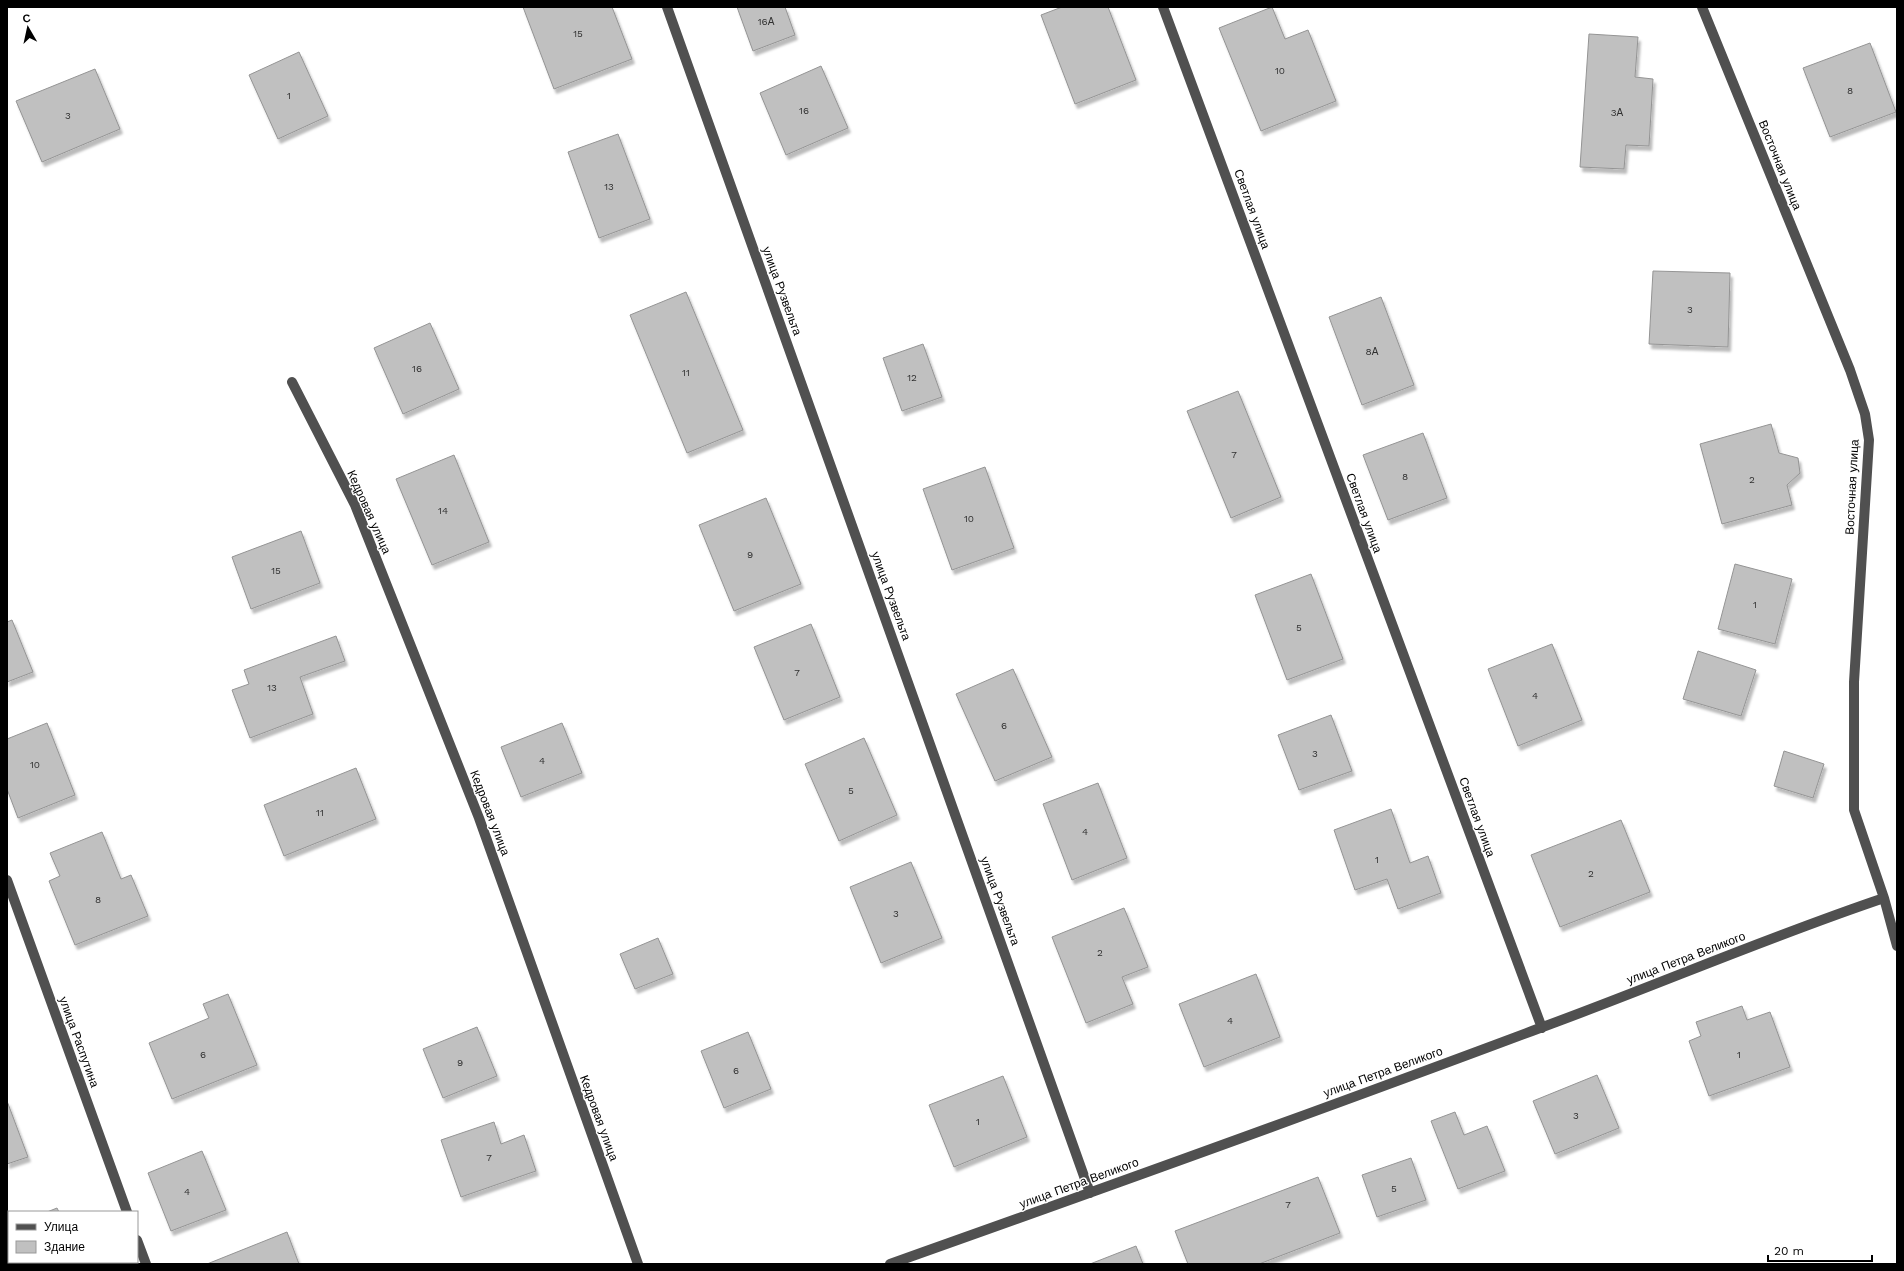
<svg xmlns="http://www.w3.org/2000/svg" width="1904" height="1271" font-family="'Work Sans',sans-serif">
  <style>
    .building { fill: #c0c0c0; stroke: #949494; filter: url(#shadow) }
    .lines { fill: none; stroke-linecap: round; stroke-linejoin: round }
    .minor { stroke: #505050; stroke-width: 10 }
    .labels { text-anchor: middle; dominant-baseline: central; stroke-width: 3; stroke-linejoin: round; paint-order: stroke }
    .number-label { font-size: 10px; fill: #303030 }
    .street-label { font-size: 12px; fill: #000; stroke: #fff }
  </style>
  <defs>
    <filter id="shadow"><feDropShadow dx="2.5" dy="4.5" stdDeviation="1" flood-color="#0004"/></filter>
  </defs>
  <rect width="100%" height="100%" fill="#fff"/>
  <path class="building" d="M 523,7 L 612,7 L 632,59 L 554,89 Z
    M 737,7 L 785,7 L 795,35 L 753,51 Z
    M 1062,7 L 1108,7 L 1136,80 L 1075,104 L 1041,15 Z
    M 1272,7 L 1285,39 L 1308,30 L 1336,101 L 1261,131 L 1219,28 Z
    M 1589,34 L 1638,37 L 1635,77 L 1653,79 L 1649,146 L 1626,145 L 1624,169 L 1580,167 Z
    M 1870,43 L 1896,112 L 1830,137 L 1803,68 Z
    M 299,52 L 328,116 L 278,139 L 249,75 Z
    M 821,66 L 848,128 L 786,155 L 760,93 Z
    M 95,69 L 120,129 L 42,162 L 16,101 Z
    M 618,134 L 650,219 L 599,238 L 568,152 Z
    M 1653,271 L 1730,273 L 1728,347 L 1649,344 Z
    M 686,292 L 743,430 L 687,453 L 630,315 Z
    M 1381,297 L 1414,385 L 1362,405 L 1329,317 Z
    M 430,323 L 459,389 L 403,414 L 374,348 Z
    M 923,344 L 942,397 L 902,411 L 883,358 Z
    M 1238,391 L 1281,497 L 1231,518 L 1187,411 Z
    M 1771,424 L 1779,453 L 1798,458 L 1800,473 L 1787,485 L 1792,505 L 1722,524 L 1700,444 Z
    M 1423,433 L 1447,498 L 1388,520 L 1363,455 Z
    M 454,455 L 489,542 L 432,565 L 396,479 Z
    M 985,467 L 1014,548 L 952,570 L 923,489 Z
    M 766,498 L 801,584 L 734,611 L 699,525 Z
    M 301,531 L 320,583 L 251,609 L 232,557 Z
    M 1735,564 L 1792,579 L 1775,644 L 1718,629 Z
    M 1311,574 L 1343,659 L 1287,680 L 1255,595 Z
    M 12,620 L 33,672 L 7,682 L 7,622 Z
    M 811,624 L 840,697 L 784,720 L 754,647 Z
    M 336,636 L 345,661 L 300,677 L 313,714 L 250,738 L 232,690 L 249,684 L 244,670 Z
    M 1552,644 L 1582,720 L 1518,746 L 1488,669 Z
    M 1698,651 L 1756,670 L 1741,716 L 1683,699 Z
    M 1013,669 L 1052,757 L 995,781 L 956,694 Z
    M 1331,715 L 1352,771 L 1299,790 L 1278,735 Z
    M 47,723 L 75,795 L 18,818 L 7,789 L 7,739 Z
    M 562,723 L 582,773 L 521,797 L 501,747 Z
    M 864,738 L 897,815 L 839,841 L 805,764 Z
    M 1784,751 L 1824,764 L 1813,798 L 1774,786 Z
    M 356,768 L 376,819 L 284,856 L 264,805 Z
    M 1098,783 L 1127,858 L 1072,880 L 1043,804 Z
    M 1391,809 L 1410,863 L 1428,856 L 1441,893 L 1398,909 L 1387,879 L 1355,890 L 1334,830 Z
    M 1621,820 L 1650,892 L 1560,927 L 1531,855 Z
    M 102,832 L 121,879 L 131,875 L 148,916 L 75,945 L 49,881 L 60,876 L 50,853 Z
    M 911,862 L 942,938 L 881,963 L 850,887 Z
    M 1124,908 L 1148,967 L 1122,977 L 1133,1004 L 1086,1023 L 1052,937 Z
    M 658,938 L 673,974 L 635,989 L 620,954 Z
    M 1256,974 L 1280,1037 L 1204,1067 L 1179,1004 Z
    M 228,994 L 257,1065 L 172,1099 L 149,1043 L 209,1018 L 203,1004 Z
    M 1742,1006 L 1747,1020 L 1770,1012 L 1790,1067 L 1709,1096 L 1689,1041 L 1701,1036 L 1696,1022 Z
    M 477,1027 L 497,1076 L 443,1098 L 423,1049 Z
    M 748,1032 L 771,1089 L 724,1108 L 701,1051 Z
    M 1597,1075 L 1619,1128 L 1555,1154 L 1533,1101 Z
    M 1003,1076 L 1027,1137 L 954,1167 L 929,1105 Z
    M 7,1101 L 28,1157 L 7,1164 Z
    M 1455,1112 L 1464,1135 L 1487,1126 L 1505,1171 L 1458,1189 L 1431,1121 Z
    M 494,1122 L 501,1144 L 524,1135 L 536,1171 L 461,1197 L 441,1140 Z
    M 202,1151 L 226,1210 L 171,1231 L 148,1173 Z
    M 1411,1158 L 1426,1200 L 1377,1217 L 1362,1175 Z
    M 1318,1177 L 1340,1233 L 1259,1264 L 1188,1264 L 1175,1231 Z
    M 57,1208 L 59,1212 L 47,1212 Z
    M 7,1226 L 9,1226 L 9,1244 L 7,1238 Z
    M 287,1232 L 299,1264 L 207,1264 Z
    M 1136,1246 L 1143,1264 L 1090,1264 Z
    M 16,1262 L 77,1262 L 78,1264 L 17,1264 Z"/>
  <g class="lines">
    <path class="minor" d="M 667,7 L 1090,1193
      M 1163,7 L 1542,1028
      M 1702,7 L 1850,370 L 1865,414 L 1869,440 L 1854,682 L 1854,810 L 1884,898 L 1897,946
      M 292,382 L 355,505 L 479,818 L 638,1264
      M 7,880 L 127,1212
      M 137,1240 L 146,1264
      M 890,1264 C 1107,1187 1324,1109 1540,1028 C 1655,986 1768,937 1884,898"/>
  </g>
  <g class="labels">
    <g class="number-label">
      <text x="766" y="21">16А</text>
      <text x="578" y="33">15</text>
      <text x="1280" y="70">10</text>
      <text x="1850" y="90">8</text>
      <text x="289" y="95">1</text>
      <text x="804" y="110">16</text>
      <text x="1617" y="112">3А</text>
      <text x="68" y="115">3</text>
      <text x="609" y="186">13</text>
      <text x="1690" y="309">3</text>
      <text x="1372" y="351">8А</text>
      <text x="417" y="368">16</text>
      <text x="686" y="372">11</text>
      <text x="912" y="377">12</text>
      <text x="1234" y="454">7</text>
      <text x="1405" y="476">8</text>
      <text x="1752" y="479">2</text>
      <text x="443" y="510">14</text>
      <text x="969" y="518">10</text>
      <text x="750" y="554">9</text>
      <text x="276" y="570">15</text>
      <text x="1755" y="604">1</text>
      <text x="1299" y="627">5</text>
      <text x="797" y="672">7</text>
      <text x="272" y="687">13</text>
      <text x="1535" y="695">4</text>
      <text x="1004" y="725">6</text>
      <text x="1315" y="753">3</text>
      <text x="542" y="760">4</text>
      <text x="35" y="764">10</text>
      <text x="851" y="790">5</text>
      <text x="320" y="812">11</text>
      <text x="1085" y="831">4</text>
      <text x="1377" y="859">1</text>
      <text x="1591" y="873">2</text>
      <text x="98" y="899">8</text>
      <text x="896" y="913">3</text>
      <text x="1100" y="952">2</text>
      <text x="1230" y="1020">4</text>
      <text x="203" y="1054">6</text>
      <text x="1739" y="1054">1</text>
      <text x="460" y="1062">9</text>
      <text x="736" y="1070">6</text>
      <text x="1576" y="1115">3</text>
      <text x="978" y="1121">1</text>
      <text x="489" y="1157">7</text>
      <text x="1394" y="1188">5</text>
      <text x="187" y="1191">4</text>
      <text x="1288" y="1204">7</text>
    </g>
    <g class="street-label">
      <text transform="translate(1780 165) rotate(68)">Восточная улица</text>
      <text transform="translate(1252 209) rotate(70)">Светлая улица</text>
      <text transform="translate(782 291) rotate(70)">улица Рузвельта</text>
      <text transform="translate(1852 487) rotate(-87)">Восточная улица</text>
      <text transform="translate(369 512) rotate(66)">Кедровая улица</text>
      <text transform="translate(1364 513) rotate(70)">Светлая улица</text>
      <text transform="translate(891 596) rotate(70)">улица Рузвельта</text>
      <text transform="translate(490 813) rotate(69)">Кедровая улица</text>
      <text transform="translate(1477 817) rotate(70)">Светлая улица</text>
      <text transform="translate(1000 901) rotate(70)">улица Рузвельта</text>
      <text transform="translate(1686 958) rotate(-21)">улица Петра Великого</text>
      <text transform="translate(79 1042) rotate(70)">улица Распутина</text>
      <text transform="translate(1383 1072) rotate(-20)">улица Петра Великого</text>
      <text transform="translate(599 1118) rotate(70)">Кедровая улица</text>
      <text transform="translate(1079 1183) rotate(-20)">улица Петра Великого</text>
    </g>
  </g>
  <rect width="1904" height="1271" fill="none" stroke="#000000" stroke-width="16"/>
  <rect x="8" y="1211" width="130" height="52" fill="#ffffff" stroke="#999999"/>
  <rect x="16" y="1224" width="20" height="6" fill="#505050" stroke="#999999"/>
  <text x="44" y="1231" font-size="12" fill="#000000">Улица</text>
  <rect x="16" y="1241" width="20" height="12" fill="#c0c0c0" stroke="#999999"/>
  <text x="44" y="1251" font-size="12" fill="#000000">Здание</text>
  <g transform="translate(28 28) rotate(351)" stroke="#ffffff" stroke-width="3" paint-order="stroke">
  <path d="M0-3L7 15L0 10L-7 15Z" fill="#000000"/>
  <text y="-6" font-size="11" font-weight="bold" text-anchor="middle" fill="#000000">С</text>
  </g>
  <path d="M1768 1255v6h104v-6" fill="none" stroke="#000000" stroke-width="2"/>
  <text x="1774" y="1255" font-size="12" fill="#000000" stroke="#ffffff" stroke-width="3" paint-order="stroke">20 m</text>
</svg>
